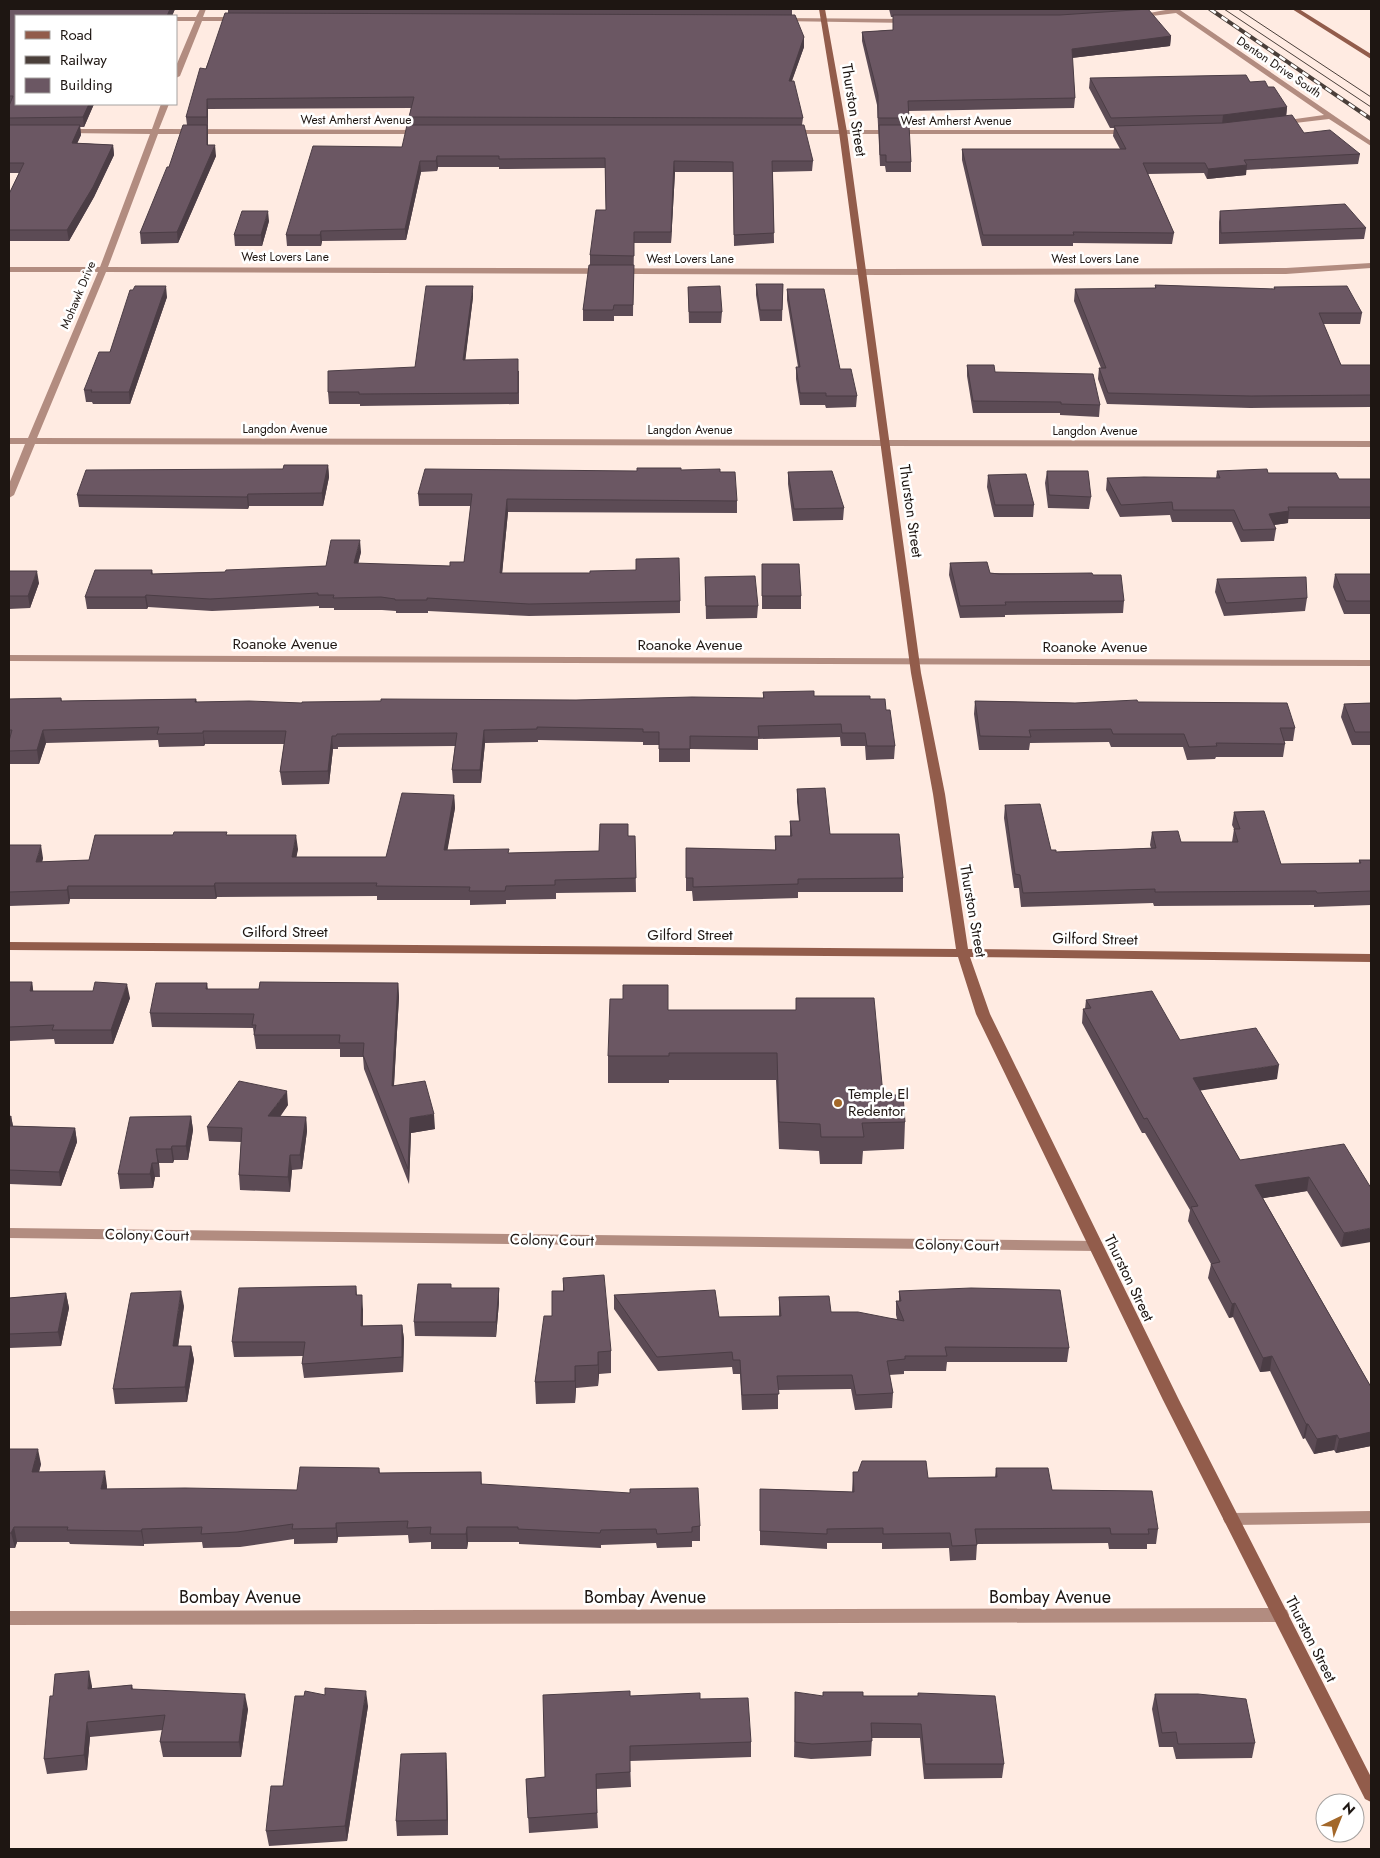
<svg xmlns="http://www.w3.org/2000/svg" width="1380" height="1858" font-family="Jost,sans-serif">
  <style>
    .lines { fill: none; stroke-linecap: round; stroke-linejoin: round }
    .street { fill: #b28c80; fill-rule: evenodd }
    .secondary { fill: #925c4b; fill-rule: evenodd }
    .tram { stroke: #4a3f3a; stroke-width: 1 }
    .rail-casing { stroke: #4a3f3a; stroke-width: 4 }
    .rail { stroke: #fff; stroke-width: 2.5; stroke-dasharray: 7; stroke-linecap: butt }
    .wall { fill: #5c4b55 }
    .shaded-wall { fill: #4b3d45 }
    .building { fill: #6b5763; stroke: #4b3d45 }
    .poi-dot { fill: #a3682a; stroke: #fff; stroke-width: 2 }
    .labels { text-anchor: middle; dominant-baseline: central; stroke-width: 5; stroke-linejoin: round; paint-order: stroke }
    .far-street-label { font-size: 12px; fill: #1e1612; stroke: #fff }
    .street-label { font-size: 15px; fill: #1e1612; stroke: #fff }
    .poi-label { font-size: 15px; fill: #1e1612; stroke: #fff; text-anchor: start }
    .near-street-label { font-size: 18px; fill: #1e1612; stroke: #fff }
  </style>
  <rect width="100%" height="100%" fill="#ffebe2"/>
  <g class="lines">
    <path class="street" d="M 200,9 L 206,9 L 203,17 L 239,17 L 242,19 L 239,21 L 202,21 L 180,76 L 176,78 L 176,66 L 195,21 L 176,21 L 176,17 L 196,17 Z
      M 1171,9 L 1180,10 L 1371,141 L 1371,146 L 1329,119 L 1278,125 L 1278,121 L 1281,121 L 1324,115 L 1176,13 L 1136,18 L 1133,16 Z
      M 781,18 L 909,19 L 912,21 L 909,23 L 779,21 L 779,19 Z
      M 161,104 L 169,104 L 159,129 L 421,130 L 425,132 L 421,134 L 158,134 L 108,267 L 882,269 L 1286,268 L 1371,263 L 1371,268 L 1286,274 L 882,275 L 106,272 L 37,438 L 1371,441 L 1371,447 L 35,444 L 14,495 L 9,498 L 9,484 L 25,444 L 9,444 L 9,438 L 28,438 L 98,272 L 9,272 L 9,267 L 100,267 L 150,134 L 64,133 L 60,131 L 64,129 L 152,129 Z
      M 786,130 L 1131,130 L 1135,132 L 1131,134 L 789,134 L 785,132 Z
      M 9,655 L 1371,660 L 1371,666 L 9,661 Z
      M 9,1228 L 1096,1241 L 1101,1242 L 1103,1246 L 1101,1250 L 1096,1251 L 9,1238 Z
      M 1371,1511 L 1371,1523 L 1231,1525 L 1225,1523 L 1223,1519 L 1225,1515 L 1231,1513 Z
      M 1281,1608 L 1287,1610 L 1289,1615 L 1287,1620 L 1281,1622 L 9,1625 L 9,1611 Z"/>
    <path class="secondary" d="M 819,9 L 825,9 L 847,132 L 921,673 L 945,794 L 968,949 L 1371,954 L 1371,962 L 970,957 L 990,1014 L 1179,1400 L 1371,1777 L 1371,1802 L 1365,1799 L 1163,1400 L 976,1014 L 958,957 L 9,950 L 9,942 L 956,949 L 933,794 L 911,673 L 839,132 Z
      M 1292,9 L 1299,9 L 1371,54 L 1371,59 Z"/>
    <path class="tram" d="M 1224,9 L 1371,107
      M 1238,9 L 1371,97"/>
    <g class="rail-casing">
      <path id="rail" d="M 1210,9 L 1371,119"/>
    </g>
    <use href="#rail" class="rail"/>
  </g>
  <path class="wall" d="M 9,9 L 175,9 L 172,16 L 16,104 L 94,104 L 84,127 L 80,127 L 81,135 L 77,143 L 113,145 L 114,155 L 94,197 L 69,241 L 9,241 L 9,194 L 19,173 L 9,173 Z
    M 228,9 L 792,9 L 792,15 L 804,37 L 804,47 L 792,81 L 803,118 L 802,125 L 813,161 L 812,171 L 773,172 L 774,243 L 734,246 L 733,172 L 675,172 L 671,243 L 634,243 L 633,316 L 614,316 L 614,321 L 583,321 L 583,310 L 590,265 L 590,255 L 606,210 L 605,168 L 499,169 L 499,167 L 438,167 L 437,171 L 421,172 L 406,240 L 322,241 L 321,246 L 287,246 L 286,235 L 402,147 L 410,125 L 409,117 L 411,108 L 208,109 L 208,145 L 216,156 L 178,243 L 141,244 L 140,233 L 169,167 L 187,125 L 186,117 L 228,13 Z
    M 889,9 L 1141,9 L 1141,10 L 1171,36 L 1170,46 L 1072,58 L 1075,98 L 1074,108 L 908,111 L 908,125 L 911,162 L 911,172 L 886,172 L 885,166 L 880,166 L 877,105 L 862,41 L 862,32 L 893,30 L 893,17 L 891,17 Z
    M 1090,78 L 1250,82 L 1268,87 L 1287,107 L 1286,116 L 1304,133 L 1360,154 L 1358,164 L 1246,170 L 1246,175 L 1207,179 L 1204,173 L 1148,174 L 1174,233 L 1172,244 L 1073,243 L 1073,246 L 982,246 L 962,160 L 962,149 L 1120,149 L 1113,136 L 1114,128 L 1110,128 L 1089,88 Z
    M 1220,211 L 1366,228 L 1364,239 L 1219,244 L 1219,222 Z
    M 269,221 L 262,246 L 235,246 L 234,235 Z
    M 756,284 L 783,284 L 782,321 L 760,321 L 756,295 Z
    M 1155,285 L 1274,289 L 1274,287 L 1362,313 L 1360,324 L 1323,324 L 1341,365 L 1371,365 L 1371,407 L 1250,408 L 1107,404 L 1098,379 L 1099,368 L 1101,368 L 1074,301 L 1075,289 L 1155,288 Z
    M 688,287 L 722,312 L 721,323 L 689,323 Z
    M 787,289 L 840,369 L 857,396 L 856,407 L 826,408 L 825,405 L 800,405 L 796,379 L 796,367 L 798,367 L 787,300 Z
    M 133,290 L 167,297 L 130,404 L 93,404 L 92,402 L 86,402 L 84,390 L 110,352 Z
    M 473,297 L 465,360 L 519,371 L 519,404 L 360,406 L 360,404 L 329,404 L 328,392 L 415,367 Z
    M 967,365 L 995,372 L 1100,405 L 1099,417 L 1060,415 L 1060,413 L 973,413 L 967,376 Z
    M 328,465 L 329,477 L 323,506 L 249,506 L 248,509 L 79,507 L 77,495 L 283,469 Z
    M 681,470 L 720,472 L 737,501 L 737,513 L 508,512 L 502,573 L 680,601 L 680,613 L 529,616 L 428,611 L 428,613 L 396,613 L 396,611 L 382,610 L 334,610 L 334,608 L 319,608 L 319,606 L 212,611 L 148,607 L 147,609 L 87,609 L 85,597 L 152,570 L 153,574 L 225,572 L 326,566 L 361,552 L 358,564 L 450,566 L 464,562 L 471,506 L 419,506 L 418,494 L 637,471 Z
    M 1047,471 L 1091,497 L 1089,509 L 1048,508 L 1045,483 Z
    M 1217,471 L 1268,473 L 1339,479 L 1371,479 L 1371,519 L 1288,519 L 1288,523 L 1274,525 L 1276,529 L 1274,541 L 1241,542 L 1232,522 L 1172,522 L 1170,515 L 1120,517 L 1106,490 L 1107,478 L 1216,478 Z
    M 788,472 L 844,508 L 843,520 L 793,521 L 788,484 Z
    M 988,475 L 1034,505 L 1033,517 L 994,517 L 987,487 Z
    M 950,563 L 990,573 L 1093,575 L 1124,601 L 1123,613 L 1005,615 L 1005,617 L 960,618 L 949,575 Z
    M 762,564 L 801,596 L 801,609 L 762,609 Z
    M 9,571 L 39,583 L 30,608 L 9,609 Z
    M 1335,574 L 1371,574 L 1371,614 L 1344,614 L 1333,587 Z
    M 705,577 L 758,606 L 757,618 L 706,619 Z
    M 1217,579 L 1307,598 L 1305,611 L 1224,616 L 1215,592 Z
    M 763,692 L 814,696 L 870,699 L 886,710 L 895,746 L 894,759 L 866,760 L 865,746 L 841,746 L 840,737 L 758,739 L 758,750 L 690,749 L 690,762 L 659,762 L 659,745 L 643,745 L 643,742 L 538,740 L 538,742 L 485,743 L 481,783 L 453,783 L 452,770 L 455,746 L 338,747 L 338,749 L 333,749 L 329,784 L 282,785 L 280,772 L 284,744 L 205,744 L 204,746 L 159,747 L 158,740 L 46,743 L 39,764 L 9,764 L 9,699 L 61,698 L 62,701 L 196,699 L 197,702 L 302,703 L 763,698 Z
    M 975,701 L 1075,703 L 1138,702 L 1295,728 L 1293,741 L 1284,741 L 1285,744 L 1283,757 L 1216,757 L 1215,759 L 1187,760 L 1183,747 L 1111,747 L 1109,742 L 1030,743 L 1029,750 L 979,750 L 974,714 Z
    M 1371,703 L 1371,745 L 1352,745 L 1341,717 L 1344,704 Z
    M 797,789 L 830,834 L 903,878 L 903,892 L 798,892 L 798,898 L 693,901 L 692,891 L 686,891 L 686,848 L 775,850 L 775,836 L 790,836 L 790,821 L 799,821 L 797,802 Z
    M 454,795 L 455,808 L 447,850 L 509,853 L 599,851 L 628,836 L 635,836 L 636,892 L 556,893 L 556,899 L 506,900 L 506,904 L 470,905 L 470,900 L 377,900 L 377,896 L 217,897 L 216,899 L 70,899 L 69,904 L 9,906 L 9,845 L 43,858 L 42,862 L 89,860 L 228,835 L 298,849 L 296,857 L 386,857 Z
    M 1005,805 L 1051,850 L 1056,852 L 1151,848 L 1150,845 L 1152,832 L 1181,842 L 1232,842 L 1234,829 L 1232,825 L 1234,812 L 1281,864 L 1359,863 L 1359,860 L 1371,860 L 1371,905 L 1314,907 L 1314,905 L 1154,906 L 1153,903 L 1021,907 L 1019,888 L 1014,888 L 1004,818 Z
    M 9,982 L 32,982 L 33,991 L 130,998 L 113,1044 L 55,1044 L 54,1039 L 9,1041 Z
    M 207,983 L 208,989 L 259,989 L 398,983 L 399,997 L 394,1086 L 435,1129 L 411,1133 L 409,1184 L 364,1069 L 363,1057 L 340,1057 L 340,1049 L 256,1049 L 253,1028 L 152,1027 L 150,1013 Z
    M 796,998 L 883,1095 L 905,1122 L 904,1149 L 863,1151 L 862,1164 L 820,1164 L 819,1151 L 779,1149 L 776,1080 L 669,1080 L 669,1083 L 608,1083 L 608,1056 L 668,1010 L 796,1010 Z
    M 1086,1000 L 1180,1040 L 1277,1079 L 1200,1090 L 1240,1160 L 1371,1188 L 1341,1247 L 1307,1191 L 1263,1198 L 1371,1387 L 1371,1446 L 1336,1453 L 1334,1450 L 1314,1454 L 1305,1438 L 1303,1439 L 1270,1371 L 1260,1372 L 1233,1317 L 1229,1318 L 1208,1278 L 1211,1264 L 1188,1221 L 1190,1210 L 1145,1133 L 1142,1133 L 1082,1023 L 1083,1009 L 1085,1009 Z
    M 288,1105 L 280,1117 L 306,1117 L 307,1131 L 302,1169 L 292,1170 L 290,1192 L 240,1190 L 239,1175 L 241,1142 L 209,1141 L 207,1127 Z
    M 11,1116 L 13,1126 L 75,1128 L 77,1142 L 61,1186 L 9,1184 L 9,1117 Z
    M 191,1116 L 193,1130 L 188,1160 L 174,1160 L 173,1163 L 159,1163 L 160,1177 L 155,1177 L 153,1188 L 120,1189 L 118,1174 Z
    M 563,1278 L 611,1351 L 611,1373 L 599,1374 L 598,1386 L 576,1388 L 575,1403 L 536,1404 L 535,1382 L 552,1316 L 563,1291 Z
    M 356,1286 L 357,1295 L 363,1310 L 363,1326 L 402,1325 L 404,1339 L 403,1372 L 304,1378 L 302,1364 L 303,1356 L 234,1357 L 232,1342 Z
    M 452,1288 L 499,1288 L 499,1302 L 496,1337 L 415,1336 L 414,1322 Z
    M 899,1291 L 1069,1348 L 1067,1362 L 947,1362 L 946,1371 L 904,1371 L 904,1374 L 889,1375 L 893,1393 L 892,1408 L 855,1410 L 851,1389 L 778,1390 L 778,1409 L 742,1410 L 740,1374 L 733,1374 L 732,1367 L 658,1371 L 614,1309 L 614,1295 L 719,1317 L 779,1317 L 779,1297 L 831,1312 L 897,1319 L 896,1315 L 896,1301 L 899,1301 Z
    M 66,1293 L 69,1308 L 61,1346 L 9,1348 L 9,1298 Z
    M 184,1306 L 178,1346 L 191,1346 L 194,1360 L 187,1402 L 115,1404 L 113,1389 Z
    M 9,1439 L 10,1446 L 9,1449 L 41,1464 L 39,1472 L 107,1486 L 107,1489 L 297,1490 L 379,1468 L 380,1473 L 481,1472 L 482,1485 L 700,1526 L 700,1541 L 692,1541 L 692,1547 L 657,1548 L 656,1543 L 601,1545 L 601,1548 L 519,1544 L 519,1542 L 468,1542 L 467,1549 L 431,1549 L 431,1542 L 409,1543 L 408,1535 L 338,1537 L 337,1543 L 294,1544 L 294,1539 L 240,1547 L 203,1548 L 202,1542 L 144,1544 L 144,1546 L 70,1544 L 69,1542 L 17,1542 L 15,1548 L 9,1548 Z
    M 996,1468 L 1052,1490 L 1158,1529 L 1156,1544 L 1147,1544 L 1147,1549 L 1109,1549 L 1108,1543 L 977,1544 L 976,1560 L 950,1561 L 949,1548 L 882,1549 L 882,1543 L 827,1543 L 827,1549 L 760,1545 L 760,1489 L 852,1492 L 853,1472 L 928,1478 L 995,1477 Z
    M 132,1685 L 133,1689 L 248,1709 L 241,1757 L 163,1757 L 160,1742 L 163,1730 L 90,1737 L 87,1770 L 47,1774 L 44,1759 L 53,1696 L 92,1686 L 92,1689 Z
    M 918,1693 L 1004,1764 L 1002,1778 L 924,1779 L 920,1738 L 872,1738 L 871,1756 L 811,1759 L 794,1757 L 795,1707 L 823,1696 L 918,1696 Z
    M 1155,1694 L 1255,1743 L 1252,1758 L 1176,1759 L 1173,1747 L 1159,1747 L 1152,1709 Z
    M 325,1695 L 368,1706 L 347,1841 L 269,1846 L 266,1831 L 283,1786 Z
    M 630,1696 L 700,1699 L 751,1742 L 751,1757 L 630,1761 L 631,1787 L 596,1789 L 598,1828 L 529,1833 L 526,1779 L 545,1777 Z
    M 447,1768 L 448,1835 L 397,1836 L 396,1821 Z"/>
  <path class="shaded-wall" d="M 170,9 L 175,9 L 172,16 L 167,16 Z
    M 1171,36 L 1170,46 L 1071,58 L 1072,49 Z
    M 804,37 L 804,47 L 788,91 L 789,81 Z
    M 207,99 L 208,109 L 208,127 L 207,117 Z
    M 89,104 L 94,104 L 84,127 L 83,117 Z
    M 1287,107 L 1286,118 L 1222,125 L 1223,115 Z
    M 80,125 L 81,135 L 73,153 L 72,143 Z
    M 207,125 L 208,135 L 208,156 L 207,145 Z
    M 113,145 L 114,155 L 94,197 L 69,241 L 67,230 Z
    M 215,145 L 216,156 L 178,243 L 177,232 Z
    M 437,156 L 438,167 L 437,171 L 436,161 Z
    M 420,161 L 421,172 L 406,240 L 405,229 Z
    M 674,161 L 675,172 L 671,243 L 671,232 Z
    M 1247,165 L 1246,175 L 1207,179 L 1208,169 Z
    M 268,211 L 269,221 L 262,246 L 261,235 Z
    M 321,231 L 322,241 L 321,246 L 320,235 Z
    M 166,286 L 167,297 L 130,404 L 129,392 Z
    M 473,286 L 473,297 L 464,371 L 463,360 Z
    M 328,465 L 329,477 L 323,506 L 322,493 Z
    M 248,494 L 249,506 L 248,509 L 247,497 Z
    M 507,499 L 508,512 L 501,585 L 500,573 Z
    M 1289,511 L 1288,523 L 1267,526 L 1269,514 Z
    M 360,540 L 361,552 L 355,576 L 354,563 Z
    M 37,571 L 39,583 L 30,608 L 28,596 Z
    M 146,595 L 148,607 L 147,609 L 145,597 Z
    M 43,730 L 46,743 L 39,764 L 37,750 Z
    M 484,730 L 485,743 L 481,783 L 480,770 Z
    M 203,731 L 205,744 L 204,746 L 203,733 Z
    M 332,736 L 333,749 L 329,784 L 328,771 Z
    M 454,795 L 455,808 L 445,864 L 444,850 Z
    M 296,835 L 298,849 L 294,870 L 292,857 Z
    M 41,845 L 43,858 L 39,875 L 36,862 Z
    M 215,883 L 217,897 L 216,899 L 214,886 Z
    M 68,886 L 70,899 L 69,904 L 67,890 Z
    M 32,982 L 34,996 L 30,991 Z
    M 398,983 L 399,997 L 393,1100 L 392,1086 Z
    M 127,984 L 130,998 L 113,1044 L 111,1030 Z
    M 1279,1065 L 1277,1079 L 1191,1092 L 1193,1078 Z
    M 287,1091 L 288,1105 L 269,1131 L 268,1116 Z
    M 434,1114 L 435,1129 L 411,1133 L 409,1184 L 408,1169 L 410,1118 Z
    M 11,1116 L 14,1131 L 9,1127 Z
    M 191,1116 L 193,1130 L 188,1160 L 186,1146 Z
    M 306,1117 L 307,1131 L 302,1169 L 300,1155 Z
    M 75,1128 L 77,1142 L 61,1186 L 59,1172 Z
    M 172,1146 L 174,1160 L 173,1163 L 171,1149 Z
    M 156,1149 L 159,1163 L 160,1177 Z
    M 290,1155 L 292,1170 L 290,1192 L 288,1177 Z
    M 152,1163 L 155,1177 L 153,1188 L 150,1174 Z
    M 1309,1177 L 1307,1191 L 1253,1200 L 1255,1185 Z
    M 1371,1228 L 1371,1242 L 1341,1247 L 1344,1233 Z
    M 499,1288 L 499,1302 L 496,1337 L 496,1322 Z
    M 181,1291 L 184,1306 L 176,1361 L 173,1346 Z
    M 66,1293 L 69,1308 L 61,1346 L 58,1332 Z
    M 362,1295 L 363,1310 L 362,1341 L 361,1326 Z
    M 1235,1303 L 1233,1317 L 1229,1318 L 1232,1304 Z
    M 402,1325 L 404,1339 L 403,1372 L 402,1357 Z
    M 191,1346 L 194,1360 L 187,1402 L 185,1387 Z
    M 598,1352 L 599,1374 L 598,1386 Z
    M 1272,1356 L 1270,1371 L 1260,1372 L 1263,1358 Z
    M 575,1366 L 576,1388 L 575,1403 Z
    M 1306,1424 L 1308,1424 L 1305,1438 L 1303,1439 Z
    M 1371,1432 L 1371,1446 L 1336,1453 L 1339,1439 Z
    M 1337,1435 L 1334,1450 L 1314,1454 L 1317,1439 Z
    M 9,1439 L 10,1446 L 9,1451 Z
    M 38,1449 L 41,1464 L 35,1487 L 32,1472 Z
    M 105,1471 L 107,1486 L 104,1504 L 101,1489 Z
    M 336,1523 L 338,1537 L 337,1543 L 336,1528 Z
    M 14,1527 L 17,1542 L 15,1548 L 11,1533 Z
    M 467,1527 L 468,1542 L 467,1549 L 466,1534 Z
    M 142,1529 L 144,1544 L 144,1546 L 141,1531 Z
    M 89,1671 L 92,1686 L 91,1704 L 88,1689 Z
    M 366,1691 L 368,1706 L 347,1841 L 345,1826 Z
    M 245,1694 L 248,1709 L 241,1757 L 239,1742 Z
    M 87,1722 L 90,1737 L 87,1770 L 84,1755 Z
    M 446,1753 L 447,1768 L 448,1835 L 447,1820 Z"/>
  <path class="building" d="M 9,9 L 170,9 L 167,16 L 16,16 L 16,104 L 89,104 L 83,117 L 9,118 L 9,106 L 13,96 L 9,96 Z
    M 1148,9 L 1171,36 L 1072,49 L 1075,98 L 908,101 L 909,118 L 878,118 L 878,95 L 862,32 L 893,30 L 893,15 L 1060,15 Z
    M 225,13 L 795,15 L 804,37 L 789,81 L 794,81 L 803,118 L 409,117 L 414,97 L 207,99 L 207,117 L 186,117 L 200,68 L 206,69 Z
    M 1246,75 L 1250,82 L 1265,81 L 1268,87 L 1274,87 L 1287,107 L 1223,115 L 1111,118 L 1090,78 Z
    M 1292,115 L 1304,133 L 1330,130 L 1360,154 L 1244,160 L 1247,165 L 1208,169 L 1205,163 L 1143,163 L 1174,233 L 1073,232 L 1074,235 L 983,235 L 962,149 L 1126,149 L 1114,126 L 1223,123 Z
    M 9,125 L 80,125 L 72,143 L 113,145 L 93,187 L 67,230 L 9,230 L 9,194 L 24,163 L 9,163 Z
    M 183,125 L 207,125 L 207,145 L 215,145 L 177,232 L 140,233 L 167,167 L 169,167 Z
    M 407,125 L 804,125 L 813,161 L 772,161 L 774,233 L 734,235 L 733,162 L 674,161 L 671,232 L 634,232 L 634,256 L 590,255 L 596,210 L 606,210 L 605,158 L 499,159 L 499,156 L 437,156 L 436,161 L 420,161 L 405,229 L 321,231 L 320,235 L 286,235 L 313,146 L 402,147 Z
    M 879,125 L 909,125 L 911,162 L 886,162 L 886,155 L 880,155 Z
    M 1345,204 L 1366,228 L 1221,233 L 1220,211 Z
    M 242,211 L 268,211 L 261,235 L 234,235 Z
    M 589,265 L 634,265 L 633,305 L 614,305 L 613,310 L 583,310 Z
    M 756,284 L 783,284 L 782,310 L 760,310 Z
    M 1155,285 L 1275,289 L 1274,287 L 1347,286 L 1362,313 L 1319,313 L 1341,365 L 1371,365 L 1371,395 L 1251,396 L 1108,393 L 1099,368 L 1106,368 L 1075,289 L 1156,288 Z
    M 135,286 L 166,286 L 129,392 L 91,392 L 92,390 L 84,390 L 99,352 L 110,352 L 130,290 L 133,290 Z
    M 426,286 L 473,286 L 463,360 L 518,359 L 518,393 L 359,394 L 359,392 L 328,392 L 328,371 L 415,367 Z
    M 720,286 L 722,312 L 689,312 L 688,287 Z
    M 787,289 L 824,289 L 840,369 L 851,369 L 857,396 L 826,396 L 826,393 L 800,393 L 796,367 L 800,367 Z
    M 967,365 L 994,365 L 995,372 L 1093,374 L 1100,405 L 1061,404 L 1061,402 L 973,401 Z
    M 284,465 L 328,465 L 322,493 L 248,494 L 247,497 L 77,495 L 86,470 L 283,469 Z
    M 637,468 L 681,468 L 681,470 L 720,469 L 720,472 L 735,472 L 737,501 L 507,499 L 500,573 L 590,573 L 590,571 L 636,570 L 636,559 L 679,558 L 680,601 L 529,604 L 427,598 L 427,600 L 395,600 L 395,599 L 381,597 L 333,598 L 334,595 L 318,595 L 318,593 L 210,599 L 146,595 L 145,597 L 85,597 L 95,570 L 152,570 L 151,574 L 225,572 L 226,570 L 326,566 L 331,540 L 360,540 L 354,563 L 450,566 L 450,562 L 464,562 L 472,494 L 418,494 L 425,469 L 637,471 Z
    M 1267,469 L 1268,473 L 1336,473 L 1339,479 L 1371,479 L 1371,507 L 1288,507 L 1289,511 L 1269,514 L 1276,529 L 1243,530 L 1234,510 L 1173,510 L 1172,502 L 1121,505 L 1107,478 L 1144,477 L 1220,478 L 1217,471 Z
    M 832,471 L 844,508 L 794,509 L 788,472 Z
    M 1047,471 L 1088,471 L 1091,497 L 1049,495 Z
    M 1026,474 L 1034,505 L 995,505 L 988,475 Z
    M 987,562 L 990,573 L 999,574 L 1092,573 L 1093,575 L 1121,575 L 1124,601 L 1005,602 L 1006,605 L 960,606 L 950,563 Z
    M 762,564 L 799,564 L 801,596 L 762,596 Z
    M 9,571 L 37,571 L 28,596 L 9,596 Z
    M 1335,574 L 1371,574 L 1371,601 L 1346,601 Z
    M 755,576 L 758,606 L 706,606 L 705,577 Z
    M 1306,577 L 1307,598 L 1226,603 L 1217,579 Z
    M 814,691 L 814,696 L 870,696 L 870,699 L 885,699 L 886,710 L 890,710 L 895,746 L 867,746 L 865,733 L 842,733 L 841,724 L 758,726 L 759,737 L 690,736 L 690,749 L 659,749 L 659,732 L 643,732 L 643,729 L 537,727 L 537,729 L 484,730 L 480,770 L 452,770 L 457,733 L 337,734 L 336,736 L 332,736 L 328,771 L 280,772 L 286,731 L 203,731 L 203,733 L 157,734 L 159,727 L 43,730 L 37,750 L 9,751 L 9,741 L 12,730 L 9,730 L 9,699 L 61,698 L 61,701 L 196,699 L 195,702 L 249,701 L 302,703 L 302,702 L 381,701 L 381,699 L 576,700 L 692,697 L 764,698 L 763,692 Z
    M 1137,700 L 1138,702 L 1287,703 L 1295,728 L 1280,728 L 1285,744 L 1216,743 L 1217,746 L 1189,747 L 1184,734 L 1113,734 L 1111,729 L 1029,730 L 1031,737 L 980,736 L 975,701 L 1075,703 Z
    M 1371,703 L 1371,732 L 1355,732 L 1344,704 Z
    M 825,788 L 830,834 L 899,834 L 903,878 L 798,879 L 798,884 L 693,887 L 693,878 L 686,878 L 686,848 L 776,850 L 775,836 L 792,836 L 790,821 L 800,821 L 797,789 Z
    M 402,793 L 454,795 L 444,850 L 509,849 L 508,853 L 599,851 L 600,824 L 628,824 L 628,836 L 635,836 L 636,878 L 555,880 L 555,885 L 506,886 L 505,891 L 469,891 L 470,887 L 376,886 L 377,883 L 215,883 L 214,886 L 68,886 L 67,890 L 9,892 L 9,845 L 41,845 L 36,862 L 89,860 L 95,835 L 173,835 L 174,832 L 227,832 L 226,835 L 296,835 L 292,857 L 386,857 Z
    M 1040,804 L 1051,850 L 1056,850 L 1056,852 L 1156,848 L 1152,832 L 1178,831 L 1181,842 L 1238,842 L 1234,829 L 1240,829 L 1234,812 L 1264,811 L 1281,864 L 1361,863 L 1359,860 L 1371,860 L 1371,891 L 1317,893 L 1316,891 L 1155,892 L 1155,889 L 1023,893 L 1020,875 L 1015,874 L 1005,805 Z
    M 9,982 L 32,982 L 30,991 L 93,991 L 95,982 L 127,984 L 111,1030 L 52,1030 L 54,1025 L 9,1027 Z
    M 260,982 L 398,983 L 392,1086 L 425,1081 L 434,1114 L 410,1118 L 408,1169 L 363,1055 L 364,1043 L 339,1043 L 340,1035 L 254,1035 L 256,1025 L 252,1025 L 254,1014 L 150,1013 L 156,983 L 207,983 L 206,989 L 259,989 Z
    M 623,985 L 668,985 L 668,1010 L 796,1010 L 796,998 L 874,998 L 883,1095 L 903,1095 L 905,1122 L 862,1123 L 864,1137 L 821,1137 L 820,1124 L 779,1122 L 777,1053 L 669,1053 L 669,1056 L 608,1056 L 610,999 L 623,999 Z
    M 1152,991 L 1180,1040 L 1256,1028 L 1279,1065 L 1193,1078 L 1240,1160 L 1344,1144 L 1371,1188 L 1371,1228 L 1344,1233 L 1309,1177 L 1255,1185 L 1371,1387 L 1371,1432 L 1339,1439 L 1337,1435 L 1317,1439 L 1308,1424 L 1306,1424 L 1272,1356 L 1263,1358 L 1235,1303 L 1232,1304 L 1211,1264 L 1220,1262 L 1191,1207 L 1198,1206 L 1147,1118 L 1144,1119 L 1083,1009 L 1091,1008 L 1086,1000 Z
    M 239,1081 L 287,1091 L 268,1116 L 306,1117 L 300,1155 L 290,1155 L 288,1177 L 239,1175 L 242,1128 L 207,1127 Z
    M 11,1116 L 9,1125 L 9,1117 Z
    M 191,1116 L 186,1146 L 172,1146 L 171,1149 L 156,1149 L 158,1163 L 152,1163 L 150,1174 L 118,1174 L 130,1117 Z
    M 9,1126 L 75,1128 L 59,1172 L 9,1170 Z
    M 604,1275 L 611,1351 L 598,1352 L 598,1365 L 575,1366 L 575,1381 L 535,1382 L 544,1316 L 552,1316 L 552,1291 L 564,1291 L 563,1278 Z
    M 418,1284 L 451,1284 L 451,1288 L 499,1288 L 496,1322 L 414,1322 Z
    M 356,1286 L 356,1295 L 362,1295 L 361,1326 L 402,1325 L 402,1357 L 302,1364 L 305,1342 L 232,1342 L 239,1288 Z
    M 971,1288 L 1060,1290 L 1069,1348 L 945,1347 L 947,1356 L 905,1356 L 905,1359 L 887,1361 L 893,1393 L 856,1395 L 852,1375 L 777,1376 L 779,1394 L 742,1395 L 740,1360 L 733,1360 L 732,1352 L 657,1357 L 614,1295 L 715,1290 L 719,1317 L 781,1316 L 779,1297 L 829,1296 L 831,1312 L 858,1312 L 904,1321 L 896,1301 L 901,1301 L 899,1291 Z
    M 181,1291 L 173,1346 L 191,1346 L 185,1387 L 113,1389 L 131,1293 Z
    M 66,1293 L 58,1332 L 9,1334 L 9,1298 Z
    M 9,1449 L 38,1449 L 32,1472 L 105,1471 L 101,1489 L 185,1488 L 297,1490 L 300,1467 L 379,1468 L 379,1473 L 481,1472 L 481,1484 L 630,1493 L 630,1489 L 698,1488 L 700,1526 L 692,1527 L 692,1532 L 657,1534 L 656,1529 L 601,1530 L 600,1533 L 518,1529 L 518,1527 L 467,1527 L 466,1534 L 430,1534 L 431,1527 L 407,1528 L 408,1521 L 336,1523 L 336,1528 L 292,1529 L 293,1524 L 237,1532 L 201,1534 L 202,1527 L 142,1529 L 141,1531 L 67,1530 L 68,1527 L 14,1527 L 11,1533 L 9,1533 Z
    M 862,1461 L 926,1461 L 928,1478 L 997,1477 L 996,1468 L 1048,1468 L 1052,1490 L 1152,1491 L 1158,1529 L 1148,1529 L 1149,1534 L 1111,1534 L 1110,1528 L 975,1529 L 977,1545 L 952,1546 L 950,1533 L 883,1534 L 883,1528 L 827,1529 L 827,1534 L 760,1531 L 760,1489 L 854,1492 L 853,1472 L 858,1472 Z
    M 89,1671 L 88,1689 L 132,1685 L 131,1689 L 245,1694 L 239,1742 L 160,1742 L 165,1715 L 87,1722 L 84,1755 L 44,1759 L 50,1696 L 53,1696 L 55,1674 Z
    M 325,1688 L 366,1691 L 345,1826 L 266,1831 L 271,1786 L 283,1786 L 295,1696 L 304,1696 L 305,1691 L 325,1695 Z
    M 630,1691 L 630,1696 L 700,1693 L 700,1699 L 748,1698 L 751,1742 L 630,1746 L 630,1772 L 596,1774 L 597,1813 L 528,1818 L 526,1779 L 545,1777 L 543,1695 Z
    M 795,1692 L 823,1696 L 823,1692 L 863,1692 L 863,1696 L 918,1696 L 918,1693 L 995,1696 L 1004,1764 L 925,1764 L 921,1724 L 871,1723 L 872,1741 L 812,1744 L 795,1742 Z
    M 1155,1694 L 1198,1694 L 1246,1699 L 1255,1743 L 1178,1744 L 1176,1732 L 1162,1733 Z
    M 446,1753 L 447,1820 L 396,1821 L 401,1754 Z"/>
  <circle class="poi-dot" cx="838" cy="1103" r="5"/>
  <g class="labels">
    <g class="far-street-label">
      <text transform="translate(1279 67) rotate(34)">Denton Drive South</text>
      <text x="356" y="120">West Amherst Avenue</text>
      <text x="956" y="121">West Amherst Avenue</text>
      <text x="285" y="257">West Lovers Lane</text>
      <text x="690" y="259">West Lovers Lane</text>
      <text x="1095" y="259">West Lovers Lane</text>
      <text transform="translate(78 295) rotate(-67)">Mohawk Drive</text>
      <text x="285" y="429">Langdon Avenue</text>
      <text x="690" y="430">Langdon Avenue</text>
      <text x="1095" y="431">Langdon Avenue</text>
    </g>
    <g class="street-label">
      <text transform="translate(854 110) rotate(81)">Thurston Street</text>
      <text transform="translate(911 511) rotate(82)">Thurston Street</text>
      <text x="285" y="644">Roanoke Avenue</text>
      <text x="690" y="645">Roanoke Avenue</text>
      <text x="1095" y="647">Roanoke Avenue</text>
      <text transform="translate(973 911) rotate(80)">Thurston Street</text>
      <text x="285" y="932">Gilford Street</text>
      <text x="690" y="935">Gilford Street</text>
      <text transform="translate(1095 939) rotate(1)">Gilford Street</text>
      <text transform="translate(147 1235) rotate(1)">Colony Court</text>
      <text transform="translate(552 1240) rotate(1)">Colony Court</text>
      <text transform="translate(957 1245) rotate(1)">Colony Court</text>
      <text transform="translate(1129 1278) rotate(64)">Thurston Street</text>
      <text transform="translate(1311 1639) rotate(63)">Thurston Street</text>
    </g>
    <g class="poi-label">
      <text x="848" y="1094">Temple El<tspan x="848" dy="17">Redentor</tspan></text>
    </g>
    <g class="near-street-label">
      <text x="240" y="1597">Bombay Avenue</text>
      <text x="645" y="1597">Bombay Avenue</text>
      <text x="1050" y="1597">Bombay Avenue</text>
    </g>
  </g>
  <rect width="1380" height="1858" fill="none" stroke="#1e1612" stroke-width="20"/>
  <rect x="15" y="15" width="162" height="90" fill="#ffffff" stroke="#a5a2a0"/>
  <rect x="25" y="31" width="25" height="8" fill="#925c4b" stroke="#a5a2a0"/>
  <text x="60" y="40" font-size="15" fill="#1e1612">Road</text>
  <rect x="25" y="56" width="25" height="8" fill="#4a3f3a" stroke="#a5a2a0"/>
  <text x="60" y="65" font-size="15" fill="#1e1612">Railway</text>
  <rect x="25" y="78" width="25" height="15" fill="#6b5763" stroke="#a5a2a0"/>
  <text x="60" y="90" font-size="15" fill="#1e1612">Building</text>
  <g transform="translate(1340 1818) rotate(43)"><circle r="24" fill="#ffffff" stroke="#a5a2a0"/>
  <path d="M0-4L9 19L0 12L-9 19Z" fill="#a3682a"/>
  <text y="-8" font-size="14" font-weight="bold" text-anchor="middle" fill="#1e1612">N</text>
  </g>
</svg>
